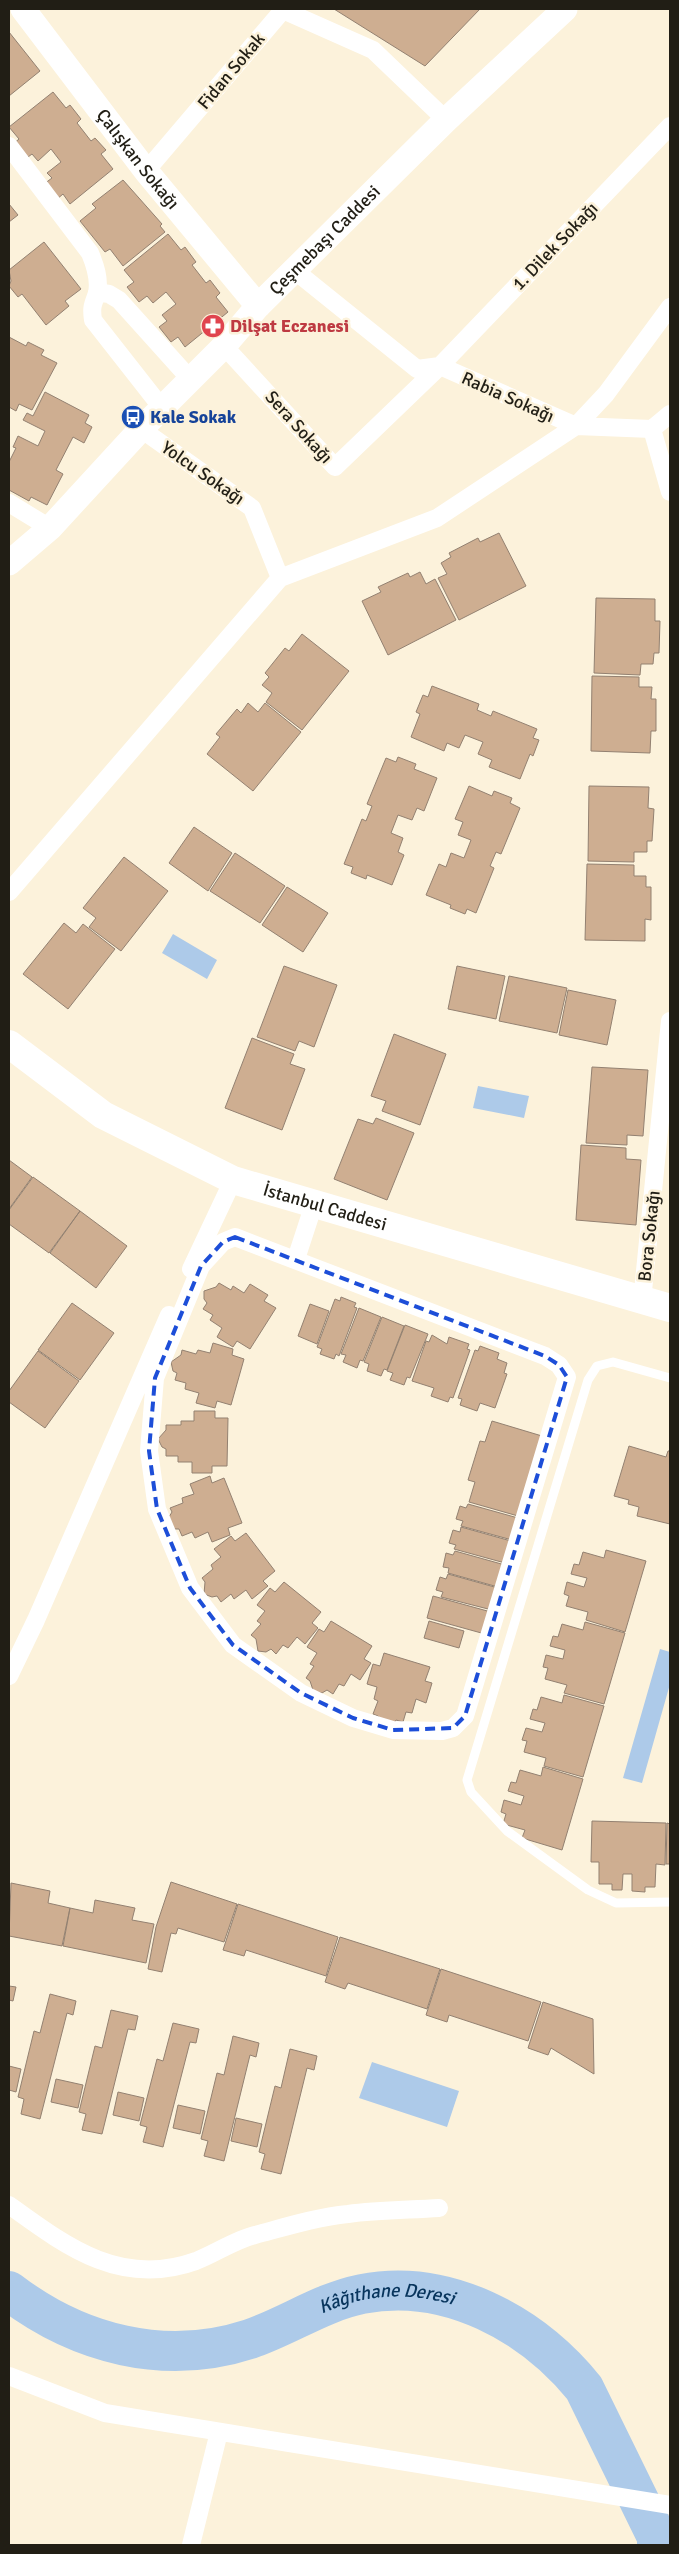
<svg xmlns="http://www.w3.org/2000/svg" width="679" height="2554" font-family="Signika,sans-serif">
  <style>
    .water { fill: #adcae9 }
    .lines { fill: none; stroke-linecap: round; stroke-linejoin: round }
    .river { stroke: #adcae9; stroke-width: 40 }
    .building { fill: #ceae91; stroke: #938171 }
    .lane { stroke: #fff; stroke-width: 9 }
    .street { stroke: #fff; stroke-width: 18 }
    .secondary { stroke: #fff; stroke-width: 25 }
    .primary { stroke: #fff; stroke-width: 28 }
    .marked { fill: none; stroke: #1d4ed8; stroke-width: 4; stroke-dasharray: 10 6; stroke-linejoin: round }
    .labels { text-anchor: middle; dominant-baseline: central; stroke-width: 5; stroke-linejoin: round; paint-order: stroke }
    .street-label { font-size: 18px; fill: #211e15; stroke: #fcf2db }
    .health-label { font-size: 18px; font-weight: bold; fill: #be3a42; stroke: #fcf2db; text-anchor: start }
    .transit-label { font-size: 18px; font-weight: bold; fill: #164399; stroke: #fcf2db; text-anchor: start }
    .water-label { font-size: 19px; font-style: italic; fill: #08355d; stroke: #fcf2db }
  </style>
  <rect width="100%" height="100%" fill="#fcf2db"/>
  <path class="water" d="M 173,934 L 217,960 L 207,979 L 162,953 Z
    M 478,1086 L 529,1096 L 524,1118 L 473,1108 Z
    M 660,1649 L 670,1652 L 670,1684 L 642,1783 L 623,1778 Z
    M 372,2062 L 459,2091 L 447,2127 L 359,2098 Z"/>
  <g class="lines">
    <path class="river" id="s1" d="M 9,2291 C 78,2344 165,2367 250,2339 C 288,2326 322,2302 362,2294 C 447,2277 532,2324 584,2388 L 657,2537 L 657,2545"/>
  </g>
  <path class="building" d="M 334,9 L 480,9 L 425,66 Z
    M 9,32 L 40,71 L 9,96 Z
    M 53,92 L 66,108 L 70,105 L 81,119 L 77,123 L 91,141 L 95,138 L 106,150 L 101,154 L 113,169 L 70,204 L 63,194 L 56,200 L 44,184 L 52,178 L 47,173 L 61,162 L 51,149 L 38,161 L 32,154 L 24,160 L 12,145 L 19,139 L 9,127 Z
    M 123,180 L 162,224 L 160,226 L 165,232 L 123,266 L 110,249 L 105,252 L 80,221 L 96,208 L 92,204 Z
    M 9,204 L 18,215 L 9,222 Z
    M 168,234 L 181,250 L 185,247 L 196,262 L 192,265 L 206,283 L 210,280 L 220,293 L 216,297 L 228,312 L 185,347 L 178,337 L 171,342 L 159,327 L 167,321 L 162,315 L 176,304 L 166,292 L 153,303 L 147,296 L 139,302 L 127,287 L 134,282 L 124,270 Z
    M 44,242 L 81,289 L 65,301 L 69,306 L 46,325 L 22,294 L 18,297 L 9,286 L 11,281 L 9,270 Z
    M 9,337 L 26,346 L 28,342 L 44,350 L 41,355 L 57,363 L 32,410 L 19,404 L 16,411 L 9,407 Z
    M 45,392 L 89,415 L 85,423 L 92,427 L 84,443 L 73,437 L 56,470 L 63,474 L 47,505 L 31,497 L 29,501 L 9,490 L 9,462 L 16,448 L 13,447 L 18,436 L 38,446 L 45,431 L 23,420 L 27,413 L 33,416 Z
    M 499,533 L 526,586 L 459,620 L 438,578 L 447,574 L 441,563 L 451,557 L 449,553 L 478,538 L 480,542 Z
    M 420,572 L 426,584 L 435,579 L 456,620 L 388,655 L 362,601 L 381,592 L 378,587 L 408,573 L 410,577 Z
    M 596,598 L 655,599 L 655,621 L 660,621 L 659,653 L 654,653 L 653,664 L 641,664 L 640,675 L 594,673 Z
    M 302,634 L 349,671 L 302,730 L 266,702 L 272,693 L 262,685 L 269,677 L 265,673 L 285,648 L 289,651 Z
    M 592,676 L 639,677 L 639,687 L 652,687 L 651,699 L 656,699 L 656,731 L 651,731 L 650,753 L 591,751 Z
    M 432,686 L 479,704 L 477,710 L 491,716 L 493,711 L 537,729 L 533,738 L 539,740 L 533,756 L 530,754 L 520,779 L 489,767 L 492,760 L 478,754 L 483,742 L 465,735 L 459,748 L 447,743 L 444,751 L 411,737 L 420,714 L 416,712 L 423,695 L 428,697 Z
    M 248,703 L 258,712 L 265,703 L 301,732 L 253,791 L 207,754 L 220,737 L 216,734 L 237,709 L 241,713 Z
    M 398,757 L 416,764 L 414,769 L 437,778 L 424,811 L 417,808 L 412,820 L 398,815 L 391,833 L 403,838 L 398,852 L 404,855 L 392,885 L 367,875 L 366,879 L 351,873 L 353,867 L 344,864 L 362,819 L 366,821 L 372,806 L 367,804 L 386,758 L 396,762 Z
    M 469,786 L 492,796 L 494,791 L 512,798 L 510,803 L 520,808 L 501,854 L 496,852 L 490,866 L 494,868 L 476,913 L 467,909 L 465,914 L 450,908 L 451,905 L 426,895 L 439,864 L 446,867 L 451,853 L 464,858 L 471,840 L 458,835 L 463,822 L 455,819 Z
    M 589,786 L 649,787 L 648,808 L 654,809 L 652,841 L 647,841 L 647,852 L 634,852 L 634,862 L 588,861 Z
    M 194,827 L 232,853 L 208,891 L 169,863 Z
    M 235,853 L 285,886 L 260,923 L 210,891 Z
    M 124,857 L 168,891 L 121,951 L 89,927 L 96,918 L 83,908 Z
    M 587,864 L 634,865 L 634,876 L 646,876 L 646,887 L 651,887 L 651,920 L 645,919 L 645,941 L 585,940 Z
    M 287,887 L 328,913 L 303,952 L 262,925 Z
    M 64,923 L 76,933 L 83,924 L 115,949 L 68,1009 L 23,974 Z
    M 284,966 L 337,985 L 314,1047 L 299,1041 L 295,1051 L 257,1037 Z
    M 457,966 L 505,976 L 496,1019 L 448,1009 Z
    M 509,976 L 567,988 L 557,1033 L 499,1021 Z
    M 568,990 L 616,1000 L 607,1045 L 559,1035 Z
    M 394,1034 L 446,1054 L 420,1125 L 382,1111 L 386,1101 L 371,1096 Z
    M 252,1038 L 294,1054 L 290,1064 L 305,1069 L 282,1130 L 225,1108 Z
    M 592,1067 L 648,1070 L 643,1136 L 627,1135 L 627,1145 L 586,1143 Z
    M 376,1118 L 414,1133 L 387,1200 L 334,1179 L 358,1119 L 373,1124 Z
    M 581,1145 L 626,1148 L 626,1159 L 641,1160 L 636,1225 L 576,1220 Z
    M 9,1160 L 32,1177 L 9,1209 Z
    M 33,1177 L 80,1211 L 49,1253 L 9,1224 L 9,1210 Z
    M 80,1211 L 127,1246 L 96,1288 L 50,1253 Z
    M 219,1283 L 231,1290 L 233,1286 L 244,1293 L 250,1284 L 268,1295 L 264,1301 L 276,1308 L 250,1349 L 237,1341 L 233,1347 L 217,1337 L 222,1328 L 210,1320 L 213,1315 L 203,1309 L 207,1303 L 204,1299 L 204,1291 L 216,1287 Z
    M 341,1297 L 356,1303 L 354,1307 L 357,1308 L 339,1356 L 336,1354 L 334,1359 L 320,1354 L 322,1349 L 317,1347 L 335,1299 L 340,1301 Z
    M 72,1303 L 114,1333 L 80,1380 L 38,1350 Z
    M 310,1304 L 329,1311 L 317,1344 L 298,1336 Z
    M 359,1308 L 381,1317 L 363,1361 L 360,1360 L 357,1368 L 343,1362 L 346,1355 L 341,1354 Z
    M 382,1317 L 404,1326 L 387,1370 L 384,1369 L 381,1376 L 367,1371 L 369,1364 L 364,1362 Z
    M 405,1325 L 428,1334 L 410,1378 L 407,1377 L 404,1385 L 390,1380 L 393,1373 L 387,1371 Z
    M 432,1335 L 447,1344 L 449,1337 L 469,1344 L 467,1349 L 470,1350 L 453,1398 L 450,1397 L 448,1402 L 431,1396 L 434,1388 L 412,1381 L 426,1341 L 429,1342 Z
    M 213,1343 L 233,1349 L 232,1355 L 244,1359 L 231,1405 L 217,1401 L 215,1408 L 196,1403 L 199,1393 L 185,1389 L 186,1383 L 175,1380 L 177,1373 L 173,1371 L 171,1362 L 181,1355 L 182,1350 L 196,1354 L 198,1350 L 210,1353 Z
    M 480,1346 L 499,1353 L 497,1359 L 507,1363 L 504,1373 L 507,1374 L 495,1408 L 480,1403 L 477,1411 L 460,1405 L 462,1399 L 458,1398 L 475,1350 L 478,1351 Z
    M 38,1351 L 79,1381 L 45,1428 L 9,1402 L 9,1391 Z
    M 194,1411 L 215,1411 L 215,1418 L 228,1418 L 227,1466 L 212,1466 L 212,1473 L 192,1473 L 192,1462 L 178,1462 L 178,1456 L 166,1456 L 166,1449 L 162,1447 L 158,1439 L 166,1430 L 166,1425 L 181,1425 L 181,1421 L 194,1421 Z
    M 492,1421 L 542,1436 L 518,1516 L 469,1502 L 475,1482 L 468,1480 L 480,1441 L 485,1442 Z
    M 629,1446 L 666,1457 L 668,1451 L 670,1451 L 670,1524 L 637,1516 L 639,1507 L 628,1504 L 629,1500 L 614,1496 Z
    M 210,1476 L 212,1483 L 224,1478 L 242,1523 L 228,1528 L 230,1535 L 212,1542 L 208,1532 L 195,1538 L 192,1532 L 182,1536 L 179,1529 L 174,1529 L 169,1517 L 172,1512 L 170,1508 L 183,1503 L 182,1498 L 194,1494 L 190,1484 Z
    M 468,1504 L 518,1518 L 512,1540 L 461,1526 L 463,1521 L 456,1519 L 460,1506 L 466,1508 Z
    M 461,1527 L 511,1541 L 505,1563 L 454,1549 L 456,1545 L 449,1543 L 453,1530 L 460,1532 Z
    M 246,1533 L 275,1571 L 263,1581 L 268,1586 L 252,1599 L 246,1590 L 234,1599 L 231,1594 L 221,1602 L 217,1596 L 212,1597 L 204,1594 L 205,1582 L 202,1578 L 213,1569 L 211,1565 L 221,1557 L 214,1549 L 231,1536 L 235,1541 Z
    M 606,1550 L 646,1561 L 625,1632 L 586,1620 L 588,1612 L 566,1606 L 569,1596 L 564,1594 L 567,1582 L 584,1587 L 587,1578 L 571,1574 L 574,1564 L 579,1565 L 583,1552 L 604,1558 Z
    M 455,1551 L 505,1565 L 498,1587 L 448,1573 L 449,1568 L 443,1567 L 446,1553 L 453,1555 Z
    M 448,1574 L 498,1588 L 492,1610 L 441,1597 L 443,1592 L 436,1590 L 440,1577 L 446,1579 Z
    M 284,1582 L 321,1612 L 312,1623 L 318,1628 L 305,1644 L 297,1637 L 288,1648 L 283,1645 L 276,1654 L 271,1649 L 266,1652 L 258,1651 L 256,1639 L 251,1635 L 261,1624 L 257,1621 L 265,1611 L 257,1605 L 270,1588 L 275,1592 Z
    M 433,1596 L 491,1612 L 485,1634 L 427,1618 Z
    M 331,1621 L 372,1646 L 364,1659 L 371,1663 L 360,1680 L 351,1674 L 344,1686 L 339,1684 L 333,1694 L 327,1690 L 322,1693 L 314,1693 L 310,1681 L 306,1678 L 314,1666 L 310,1664 L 317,1653 L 307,1647 L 319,1629 L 324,1632 Z
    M 429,1621 L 464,1631 L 459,1648 L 424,1638 Z
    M 585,1622 L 625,1633 L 604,1704 L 564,1693 L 567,1685 L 545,1679 L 548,1668 L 543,1667 L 546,1655 L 563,1659 L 565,1650 L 550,1646 L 553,1636 L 558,1637 L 562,1624 L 583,1630 Z
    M 384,1653 L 430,1667 L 425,1681 L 432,1683 L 426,1703 L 416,1699 L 412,1713 L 406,1712 L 403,1722 L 396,1720 L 393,1725 L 380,1721 L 378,1716 L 373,1714 L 378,1701 L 374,1699 L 377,1687 L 367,1684 L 373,1664 L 380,1666 Z
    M 564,1695 L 604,1706 L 583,1777 L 544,1766 L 546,1758 L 524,1752 L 527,1741 L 522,1740 L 526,1728 L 542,1732 L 545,1723 L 530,1719 L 533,1709 L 537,1710 L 541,1697 L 562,1703 Z
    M 543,1767 L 583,1779 L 562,1850 L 522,1838 L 525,1830 L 503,1824 L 506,1814 L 501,1812 L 504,1800 L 521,1805 L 524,1796 L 508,1791 L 511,1782 L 516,1783 L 520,1770 L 541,1776 Z
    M 592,1821 L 666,1823 L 665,1865 L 656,1864 L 655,1887 L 645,1887 L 645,1892 L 632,1891 L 632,1874 L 623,1874 L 622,1890 L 612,1890 L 612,1884 L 599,1884 L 599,1862 L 591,1862 Z
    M 667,1823 L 670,1824 L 670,1864 L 666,1864 Z
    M 171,1882 L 237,1904 L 224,1942 L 178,1928 L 176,1934 L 171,1933 L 162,1972 L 148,1969 L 156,1927 Z
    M 11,1883 L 50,1891 L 48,1903 L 70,1908 L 62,1946 L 9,1936 Z
    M 95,1900 L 135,1908 L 132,1920 L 154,1924 L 146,1963 L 63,1946 L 70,1908 L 93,1913 Z
    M 238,1904 L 338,1937 L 326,1976 L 246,1950 L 244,1956 L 223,1950 Z
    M 340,1937 L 440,1969 L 427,2009 L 348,1983 L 345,1989 L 325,1982 Z
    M 441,1969 L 541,2002 L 528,2041 L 449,2015 L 447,2022 L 426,2015 Z
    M 9,1986 L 16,1987 L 13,2001 L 9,2000 Z
    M 50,1994 L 76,2001 L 73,2015 L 67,2013 L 40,2119 L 21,2114 L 24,2099 L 18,2097 L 34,2031 L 40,2033 Z
    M 543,2002 L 593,2019 L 594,2074 L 551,2048 L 548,2055 L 528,2048 Z
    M 111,2010 L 138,2016 L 135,2030 L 128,2029 L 102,2134 L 82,2130 L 86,2114 L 79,2112 L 95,2046 L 102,2048 Z
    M 173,2023 L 199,2029 L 196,2043 L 190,2042 L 163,2147 L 143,2142 L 147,2127 L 140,2125 L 157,2059 L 163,2061 Z
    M 233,2036 L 259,2043 L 256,2057 L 250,2055 L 224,2161 L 204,2156 L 208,2141 L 201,2139 L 217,2073 L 224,2075 Z
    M 290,2049 L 317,2056 L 314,2070 L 307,2068 L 281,2174 L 261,2169 L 265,2154 L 259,2152 L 275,2086 L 281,2088 Z
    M 9,2066 L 21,2069 L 16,2092 L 9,2090 Z
    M 56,2079 L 83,2085 L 78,2108 L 51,2102 Z
    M 118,2092 L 144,2098 L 139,2121 L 113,2115 Z
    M 178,2105 L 205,2111 L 200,2134 L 173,2128 Z
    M 236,2118 L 262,2124 L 257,2147 L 231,2141 Z"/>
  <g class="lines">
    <path class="lane" d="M 670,1378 L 613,1362 L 597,1366 L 588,1380 L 467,1780 L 471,1792 L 507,1831 L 588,1890 L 616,1903 L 670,1902"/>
    <path class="street" d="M 9,146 L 90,253 C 95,265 100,279 97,293 C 93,305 91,306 93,320 L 162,408
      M 146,171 L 283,10 L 373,50 L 446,120
      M 294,270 L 417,369 L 440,366
      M 97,292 L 109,294 L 119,300 L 191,380
      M 224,346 L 335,467 L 440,366 L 670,126
      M 440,366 L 576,426 L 652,429 L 670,414
      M 141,429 L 252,508 L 280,578
      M 652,429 L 670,492
      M 9,503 L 50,528
      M 9,892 L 280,578 L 437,518 L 576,426 L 606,394 L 670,307
      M 235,1237 L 545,1356 L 559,1365 L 567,1377 L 465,1716 L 453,1728 L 442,1731 L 393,1730 L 353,1718 L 301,1693 L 233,1645 L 190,1588 L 157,1509 L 149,1451 L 155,1378 L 201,1266 L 223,1242 Z
      M 296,1259 L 314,1204
      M 191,1269 L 233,1180
      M 642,1301 L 670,1021
      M 9,1676 L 36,1620 L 169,1315
      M 9,2205 C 67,2247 121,2288 196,2261 C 216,2253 235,2240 255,2235 C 285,2227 317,2217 348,2214 C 378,2210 409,2210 439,2208
      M 9,2376 L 105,2413 L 670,2505
      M 191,2545 L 219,2432"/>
    <g class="secondary">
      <path id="s2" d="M 23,9 L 146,171 L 258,306"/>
      <path id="s3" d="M 9,563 L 50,528 L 141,429 L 224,346 L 258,306 L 446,120 L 565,9"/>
    </g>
    <path class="primary" id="s4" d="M 9,1044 L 103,1115 L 233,1180 L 670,1308"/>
  </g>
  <path class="marked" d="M 235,1237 L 545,1356 L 559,1365 L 567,1377 L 465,1716 L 453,1728 L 393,1730 L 353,1718 L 301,1693 L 233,1645 L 190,1588 L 157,1509 L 149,1451 L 155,1378 L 201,1266 L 223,1242 Z"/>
  <defs>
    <g id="pharmacy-disc" transform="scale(1.25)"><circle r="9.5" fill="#e0444e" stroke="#fcf2db"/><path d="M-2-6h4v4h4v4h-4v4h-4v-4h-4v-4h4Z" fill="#fff"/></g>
    <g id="bus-disc" transform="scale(1.25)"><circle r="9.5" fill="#1a4fb4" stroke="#fcf2db"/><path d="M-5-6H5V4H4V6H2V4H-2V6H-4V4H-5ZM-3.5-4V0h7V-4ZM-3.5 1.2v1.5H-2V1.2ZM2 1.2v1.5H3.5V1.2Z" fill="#fff"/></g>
  </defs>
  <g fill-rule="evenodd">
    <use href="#pharmacy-disc" x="213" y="326"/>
    <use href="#bus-disc" x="133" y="417"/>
  </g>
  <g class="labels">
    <g class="street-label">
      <text transform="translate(231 71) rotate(-50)">Fidan Sokak</text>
      <text stroke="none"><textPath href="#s2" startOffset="189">Çalışkan Sokağı</textPath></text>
      <text stroke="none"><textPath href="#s3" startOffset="452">Çeşmebaşı Caddesi</textPath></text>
      <text transform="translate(555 246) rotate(-46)">1. Dilek Sokağı</text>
      <text transform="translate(508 397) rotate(24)">Rabia Sokağı</text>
      <text transform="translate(299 427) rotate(48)">Sera Sokağı</text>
      <text transform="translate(203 473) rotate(35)">Yolcu Sokağı</text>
      <text stroke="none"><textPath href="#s4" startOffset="359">İstanbul Caddesi</textPath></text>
      <text transform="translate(649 1236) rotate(-84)">Bora Sokağı</text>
    </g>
    <g class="health-label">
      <text x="230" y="326">Dilşat Eczanesi</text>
    </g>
    <g class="transit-label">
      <text x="150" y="417">Kale Sokak</text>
    </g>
    <g class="water-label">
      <text stroke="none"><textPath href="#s1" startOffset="401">Kâğıthane Deresi</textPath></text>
    </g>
  </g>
  <rect width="679" height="2554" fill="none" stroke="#211e15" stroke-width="20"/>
</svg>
